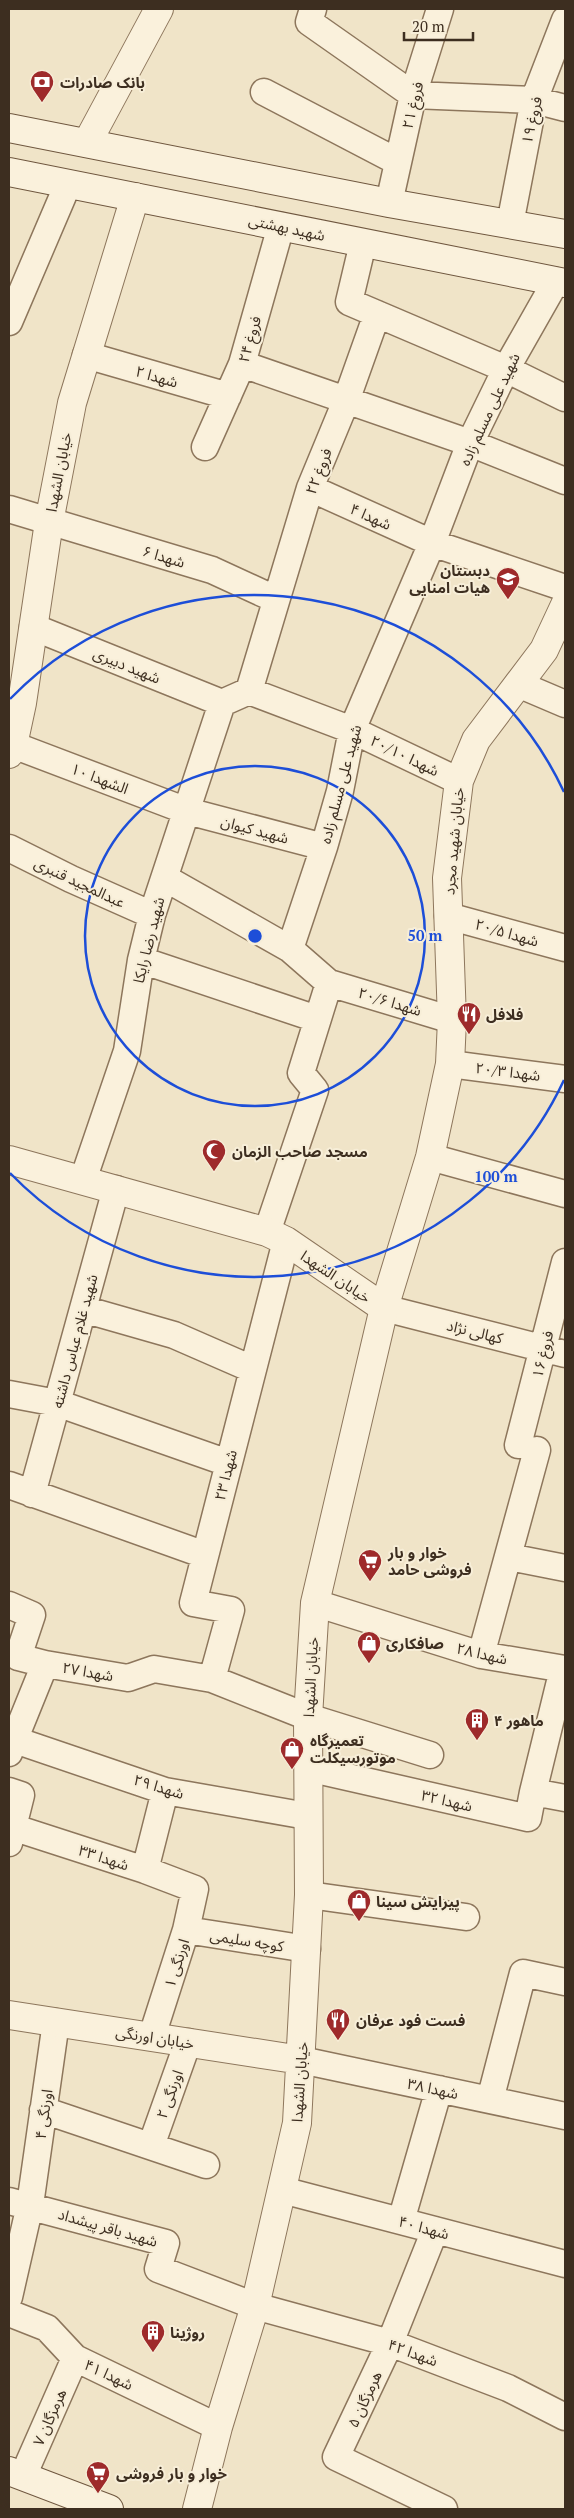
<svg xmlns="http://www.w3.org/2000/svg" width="574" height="2518" font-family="'PT Serif','Noto Sans Arabic',serif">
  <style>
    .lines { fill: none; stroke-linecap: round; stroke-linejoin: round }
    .minor-casing { stroke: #8d765c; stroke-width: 29 }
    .tertiary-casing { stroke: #8d765c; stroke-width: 30 }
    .secondary-casing { stroke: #6f573f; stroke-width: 30 }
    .minor { stroke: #faf1dc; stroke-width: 26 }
    .tertiary { stroke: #faf1dc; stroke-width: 28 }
    .secondary { stroke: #faf1dc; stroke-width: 28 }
    .ring { fill: none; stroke: #1d4ed8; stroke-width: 2.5 }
    .labels { text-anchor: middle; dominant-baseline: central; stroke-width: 4; stroke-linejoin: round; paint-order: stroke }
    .poi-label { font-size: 15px; font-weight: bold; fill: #3d2e20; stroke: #f7eed8; text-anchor: start }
    .street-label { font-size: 15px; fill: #3d2e20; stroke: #f7eed8 }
    .centre { fill: #1d4ed8; stroke: #f7eed8; stroke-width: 2.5 }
    .ring-label { font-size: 15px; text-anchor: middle; font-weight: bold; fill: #1d4ed8; stroke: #f7eed8; stroke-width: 4; stroke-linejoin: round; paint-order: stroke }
  </style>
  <rect width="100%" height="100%" fill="#f0e4c8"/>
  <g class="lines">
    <g class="minor-casing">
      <path id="minor" d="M 313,9 L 309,22 L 413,95 L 534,100 L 565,108
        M 264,92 L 398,162
        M 389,203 L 413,95 L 440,9
        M 510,224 L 534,100 L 565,20
        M 363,243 L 349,302 L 506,369 L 565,398
        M 9,322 L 68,184
        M 86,355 L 228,396
        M 242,364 L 470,443 L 565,481
        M 205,447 L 242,364 L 281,226
        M 310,488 L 432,543 L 565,588
        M 9,509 L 212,570 L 275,599
        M 33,627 L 222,703
        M 518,684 L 565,704
        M 249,691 L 352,730 L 459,781
        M 222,703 L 249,691 L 310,488 L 346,401 L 377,314
        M 13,745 L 187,811 L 324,847
        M 9,848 L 71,879 L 152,915
        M 165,878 L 290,949
        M 448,916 L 565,948
        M 141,960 L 317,1019
        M 329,983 L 452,1020
        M 450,1064 L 565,1079
        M 430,1157 L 565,1194
        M 83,1180 L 127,1051 L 141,960 L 152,915 L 222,703
        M 267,1232 L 315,1090 L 301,1073 L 329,983 L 290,949 L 324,847 L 340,791 L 352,730 L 432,543 L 470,443 L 506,369 L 556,281
        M 384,1308 L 565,1354
        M 83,1309 L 174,1335 L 252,1369
        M 9,1394 L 57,1403 L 228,1463
        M 518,1445 L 565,1262
        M 9,1485 L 205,1555
        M 32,1494 L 116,1189
        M 509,1557 L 565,1568
        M 315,1603 L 481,1655 L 565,1669
        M 9,1605 L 32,1615 L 18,1657 L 45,1664 L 128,1678 L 154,1669 L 212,1679 L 308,1717 L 430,1755
        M 481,1655 L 537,1450
        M 212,1679 L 231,1610 L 193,1603 L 286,1241
        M 15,1740 L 165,1791 L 307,1816
        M 9,1753 L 45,1664
        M 308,1768 L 528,1818 L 533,1792 L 565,1798
        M 9,1791 L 21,1795 L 9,1843
        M 533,1792 L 563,1669
        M 12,1827 L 145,1870 L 195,1889 L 186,1930 L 152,2036
        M 145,1870 L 165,1791
        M 309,1895 L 466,1917
        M 186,1930 L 307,1949
        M 301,2060 L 565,2116
        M 490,2100 L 523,1973 L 565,1982
        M 43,2110 L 206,2165
        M 151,2146 L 188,2042
        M 282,2190 L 565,2264
        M 9,2201 L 166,2243 L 158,2269 L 255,2306 L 390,2343 L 508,2388 L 565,2417
        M 401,2221 L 439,2089
        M 435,2230 L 390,2343 L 336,2457 L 444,2509
        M 9,2297 L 30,2205 L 56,2022
        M 9,2313 L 47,2328 L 75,2358 L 218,2427
        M 23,2476 L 75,2358"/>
    </g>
    <g class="tertiary-casing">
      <path id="tertiary" d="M 87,143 L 159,9
        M 9,754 L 13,745 L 22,703 L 49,522 L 72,403 L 135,197
        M 9,1160 L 267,1232 L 286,1241 L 384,1308 L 315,1603 L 308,1717 L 309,1895 L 297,2123 L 255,2306 L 218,2427 L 197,2509
        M 384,1308 L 430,1157 L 450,1064 L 452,1020 L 447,878 L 459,781 L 476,740 L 544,650 L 565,605
        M 9,2015 L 301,2060"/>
    </g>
    <g class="secondary-casing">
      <path id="secondary" d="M 9,128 L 389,203 L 565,234
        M 9,172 L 565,283
        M 9,2471 L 109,2509"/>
    </g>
    <use href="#minor" class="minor"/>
    <use href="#tertiary" class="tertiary"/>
    <use href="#secondary" class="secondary"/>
  </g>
  <g class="ring">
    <circle cx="255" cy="936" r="170"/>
    <path d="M564 1080A341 341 0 0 1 10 1173M10 699A341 341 0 0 1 564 792"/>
  </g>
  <defs>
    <g id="bank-pin" transform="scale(1.25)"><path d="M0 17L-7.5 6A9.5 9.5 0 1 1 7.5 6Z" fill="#9e2a2b" stroke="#f7eed8"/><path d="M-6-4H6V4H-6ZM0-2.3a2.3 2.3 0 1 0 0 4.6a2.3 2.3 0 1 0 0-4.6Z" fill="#fff"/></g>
    <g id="school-pin" transform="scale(1.25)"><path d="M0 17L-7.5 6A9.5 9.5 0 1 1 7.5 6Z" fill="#9e2a2b" stroke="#f7eed8"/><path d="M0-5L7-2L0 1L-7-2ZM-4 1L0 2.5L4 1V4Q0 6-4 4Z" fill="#fff"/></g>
    <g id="restaurant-pin" transform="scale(1.25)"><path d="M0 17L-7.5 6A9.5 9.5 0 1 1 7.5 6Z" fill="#9e2a2b" stroke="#f7eed8"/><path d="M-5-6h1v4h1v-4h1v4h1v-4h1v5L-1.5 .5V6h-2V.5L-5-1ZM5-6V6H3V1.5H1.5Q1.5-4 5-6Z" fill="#fff"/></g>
    <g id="mosque-pin" transform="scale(1.25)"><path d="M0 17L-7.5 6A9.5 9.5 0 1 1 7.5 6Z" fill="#9e2a2b" stroke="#f7eed8"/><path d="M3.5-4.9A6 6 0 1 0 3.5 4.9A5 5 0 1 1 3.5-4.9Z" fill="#fff"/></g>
    <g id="supermarket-pin" transform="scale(1.25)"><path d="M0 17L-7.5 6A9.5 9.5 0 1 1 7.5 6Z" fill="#9e2a2b" stroke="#f7eed8"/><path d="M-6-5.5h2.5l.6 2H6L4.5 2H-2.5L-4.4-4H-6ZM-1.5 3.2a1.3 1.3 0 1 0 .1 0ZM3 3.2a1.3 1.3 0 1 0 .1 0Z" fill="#fff"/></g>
    <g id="shop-pin" transform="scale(1.25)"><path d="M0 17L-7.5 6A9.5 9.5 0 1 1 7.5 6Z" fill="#9e2a2b" stroke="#f7eed8"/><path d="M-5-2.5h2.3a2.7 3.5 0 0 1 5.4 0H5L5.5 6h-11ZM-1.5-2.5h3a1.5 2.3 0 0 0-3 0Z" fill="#fff"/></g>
    <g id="building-pin" transform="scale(1.25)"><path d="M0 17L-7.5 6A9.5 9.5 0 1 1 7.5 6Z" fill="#9e2a2b" stroke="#f7eed8"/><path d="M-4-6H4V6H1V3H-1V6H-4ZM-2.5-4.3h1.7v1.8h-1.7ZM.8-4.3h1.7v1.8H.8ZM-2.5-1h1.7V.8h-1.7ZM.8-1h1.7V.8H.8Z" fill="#fff"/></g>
  </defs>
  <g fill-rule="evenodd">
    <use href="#bank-pin" x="42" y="82"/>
    <use href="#school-pin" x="508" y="579"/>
    <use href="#restaurant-pin" x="469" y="1014"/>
    <use href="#mosque-pin" x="214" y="1151"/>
    <use href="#supermarket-pin" x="370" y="1561"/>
    <use href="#shop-pin" x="369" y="1643"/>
    <use href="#building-pin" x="477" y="1720"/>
    <use href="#shop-pin" x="292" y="1749"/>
    <use href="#shop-pin" x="359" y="1901"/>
    <use href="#restaurant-pin" x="338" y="2020"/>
    <use href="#building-pin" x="153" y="2332"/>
    <use href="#supermarket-pin" x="98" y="2473"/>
  </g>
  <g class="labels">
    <g class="poi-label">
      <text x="60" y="82">بانک صادرات</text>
      <text x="490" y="570" text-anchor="end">دبستان<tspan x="490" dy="17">هیات امنایی</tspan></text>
      <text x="486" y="1014">فلافل</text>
      <text x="232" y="1151">مسجد صاحب الزمان</text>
      <text x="388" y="1552">خوار و بار<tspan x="388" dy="17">فروشی حامد</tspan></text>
      <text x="386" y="1643">صافکاری</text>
      <text x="494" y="1720">ماهور ۴</text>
      <text x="310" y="1740">تعمیرگاه<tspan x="310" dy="17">موتورسیکلت</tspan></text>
      <text x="376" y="1901">پیرایش سینا</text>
      <text x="356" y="2020">فست فود عرفان</text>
      <text x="170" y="2332">روژینا</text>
      <text x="116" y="2473">خوار و بار فروشی</text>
    </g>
    <g class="street-label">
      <text transform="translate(412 105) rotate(-76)">فروغ ۲۱</text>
      <text transform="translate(531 120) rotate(-77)">فروغ ۱۹</text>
      <text transform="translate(287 227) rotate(12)">شهید بهشتی</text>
      <text transform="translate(249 339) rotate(-74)">فروغ ۲۴</text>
      <text transform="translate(157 376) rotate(16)">شهدا ۲</text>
      <text transform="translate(489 409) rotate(-65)">شهید علی مسلم زاده</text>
      <text transform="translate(318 471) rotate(-69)">فروغ ۲۲</text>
      <text transform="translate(58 472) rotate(-79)">خیابان الشهدا</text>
      <text transform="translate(371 516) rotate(24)">شهدا ۴</text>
      <text transform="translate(164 556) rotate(17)">شهدا ۶</text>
      <text transform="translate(127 665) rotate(22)">شهید دبیری</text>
      <text transform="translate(405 755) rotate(26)">شهدا ۲۰/۱۰</text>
      <text transform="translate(100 778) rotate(21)">الشهدا ۱۰</text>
      <text transform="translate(340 784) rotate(-75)">شهید علی مسلم زاده</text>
      <text transform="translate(255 829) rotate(15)">شهید کیوان</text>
      <text transform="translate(453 841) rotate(-85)">خیابان شهید مجرد</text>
      <text transform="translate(80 882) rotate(25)">عبدالمجید قنبری</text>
      <text transform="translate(507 932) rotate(16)">شهدا ۲۰/۵</text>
      <text transform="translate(148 940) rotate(-76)">شهید رضا رایکا</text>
      <text transform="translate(390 1001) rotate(17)">شهدا ۲۰/۶</text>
      <text transform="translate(508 1071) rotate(7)">شهدا ۲۰/۳</text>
      <text transform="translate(336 1276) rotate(34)">خیابان الشهدا</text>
      <text transform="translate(475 1331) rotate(14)">کهالی نژاد</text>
      <text transform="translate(74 1341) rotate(-75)">شهید غلام عباس داشته</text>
      <text transform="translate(542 1354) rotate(-76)">فروغ ۱۶</text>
      <text transform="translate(225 1475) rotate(-76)">شهدا ۲۳</text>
      <text transform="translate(482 1653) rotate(13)">شهدا ۲۸</text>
      <text transform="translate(88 1671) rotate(10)">شهدا ۲۷</text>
      <text transform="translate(310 1677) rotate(-87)">خیابان الشهدا</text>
      <text transform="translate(159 1786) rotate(17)">شهدا ۲۹</text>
      <text transform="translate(447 1800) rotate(13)">شهدا ۳۲</text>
      <text transform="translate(104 1857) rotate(18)">شهدا ۳۳</text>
      <text transform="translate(247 1940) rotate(9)">کوچه سلیمی</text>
      <text transform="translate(176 1963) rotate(-72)">اورنگی ۱</text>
      <text transform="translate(155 2037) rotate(9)">خیابان اورنگی</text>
      <text transform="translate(299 2082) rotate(-86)">خیابان الشهدا</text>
      <text transform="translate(433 2088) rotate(12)">شهدا ۳۸</text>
      <text transform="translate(169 2094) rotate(-70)">اورنگی ۲</text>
      <text transform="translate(43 2114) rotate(-82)">اورنگی ۴</text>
      <text transform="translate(108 2227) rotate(16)">شهید باقر پیشداد</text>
      <text transform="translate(424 2227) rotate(15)">شهدا ۴۰</text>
      <text transform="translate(413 2352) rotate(20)">شهدا ۴۲</text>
      <text transform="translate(109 2374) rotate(25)">شهدا ۴۱</text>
      <text transform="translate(364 2399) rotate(-65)">هرمزگان ۵</text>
      <text transform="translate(49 2417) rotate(-66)">هرمزگان ۷</text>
    </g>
  </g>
  <circle cx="255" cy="936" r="8" class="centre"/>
  <g class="ring-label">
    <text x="425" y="941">50 m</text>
    <text x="496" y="1182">100 m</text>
  </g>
  <rect width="574" height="2518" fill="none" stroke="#3d2e20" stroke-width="20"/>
  <path d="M404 32v8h69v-8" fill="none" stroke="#3d2e20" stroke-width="2.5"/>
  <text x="412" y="32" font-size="15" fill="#3d2e20" stroke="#f7eed8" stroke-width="4" paint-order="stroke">20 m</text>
</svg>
